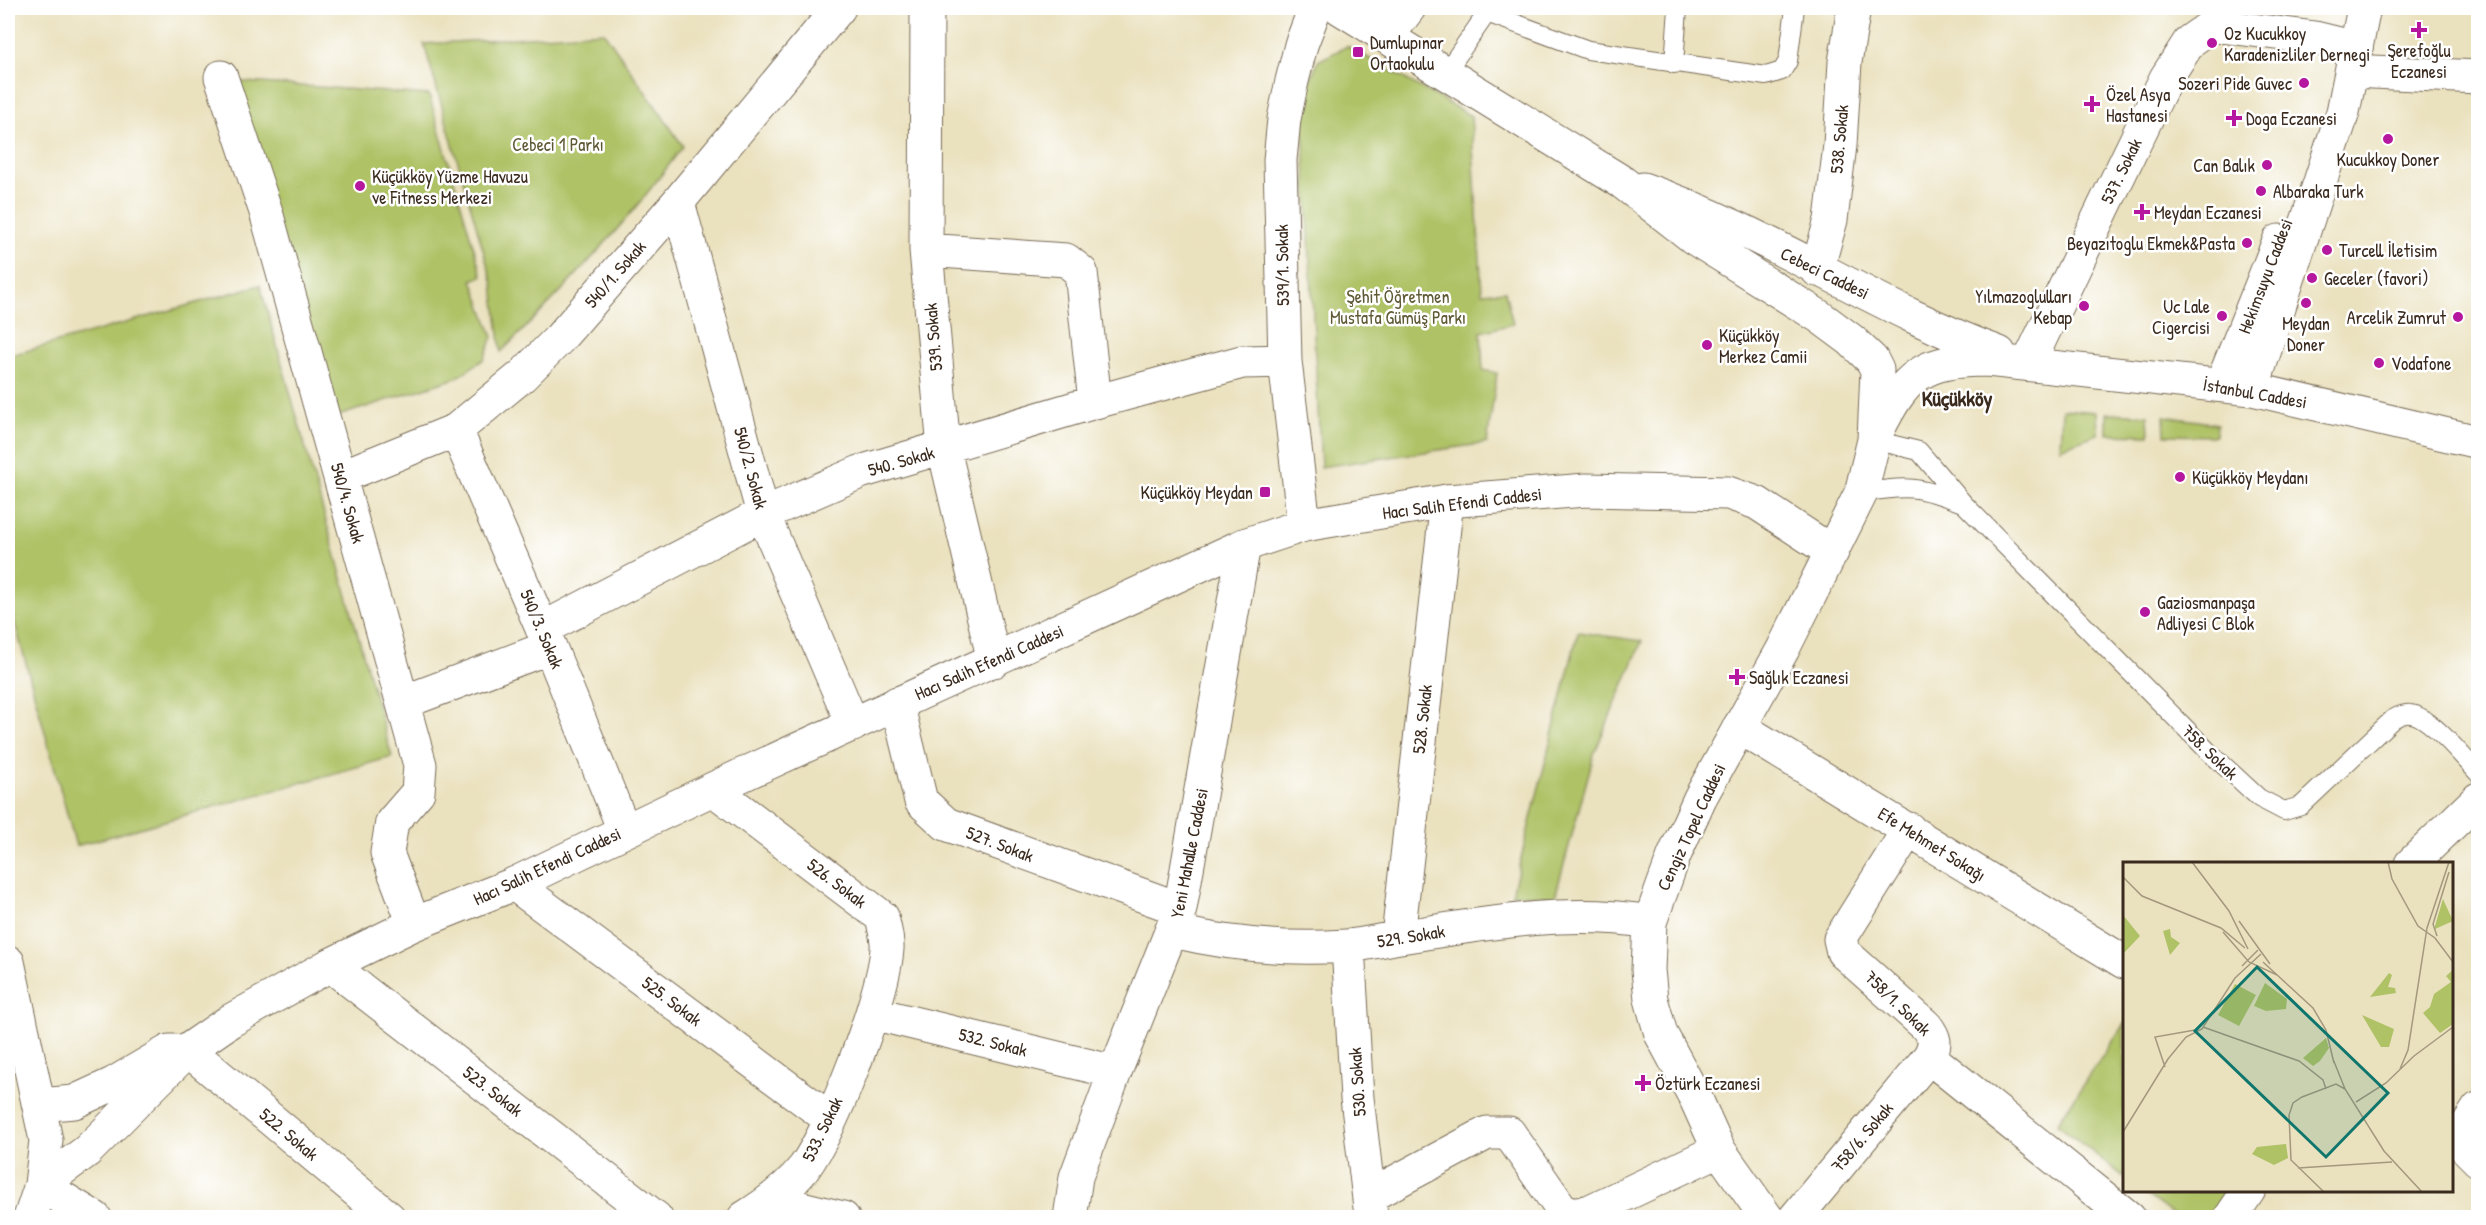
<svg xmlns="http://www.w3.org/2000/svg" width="2486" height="1225" font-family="'Patrick Hand',sans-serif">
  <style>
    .green { fill: #afc266; stroke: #757642; stroke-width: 1.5 }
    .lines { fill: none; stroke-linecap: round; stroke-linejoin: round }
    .service-casing { stroke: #786a56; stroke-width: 20 }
    .minor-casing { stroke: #786a56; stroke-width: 35 }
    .secondary-casing { stroke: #786a56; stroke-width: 35 }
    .primary-casing { stroke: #786a56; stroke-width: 35 }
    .service { stroke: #fff; stroke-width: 18 }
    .minor { stroke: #fff; stroke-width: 33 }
    .secondary { stroke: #fff; stroke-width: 33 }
    .primary { stroke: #fff; stroke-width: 33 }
    .poi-dot { fill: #b5179e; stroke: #fff; stroke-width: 2 }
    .labels { text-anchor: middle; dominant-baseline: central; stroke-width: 5; stroke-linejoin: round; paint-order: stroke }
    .poi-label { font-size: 18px; fill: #3b2a1e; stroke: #fff; text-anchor: start }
    .street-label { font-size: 18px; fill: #3b2a1e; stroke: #fff }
    .park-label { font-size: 18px; fill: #5e5834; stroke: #fff }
    .quarter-label { font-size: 21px; font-weight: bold; fill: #3b2a1e; stroke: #fff }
    .inset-road { fill: none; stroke: #a4987e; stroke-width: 1.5 }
    .view { fill: #0f766e; fill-opacity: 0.15; stroke: #0f766e; stroke-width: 3 }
    .inset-edge { fill: none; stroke: #3b2a1e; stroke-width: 3 }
  </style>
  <rect width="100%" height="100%" fill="#fff"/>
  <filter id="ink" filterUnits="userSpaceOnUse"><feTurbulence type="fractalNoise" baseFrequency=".0167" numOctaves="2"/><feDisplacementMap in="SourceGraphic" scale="12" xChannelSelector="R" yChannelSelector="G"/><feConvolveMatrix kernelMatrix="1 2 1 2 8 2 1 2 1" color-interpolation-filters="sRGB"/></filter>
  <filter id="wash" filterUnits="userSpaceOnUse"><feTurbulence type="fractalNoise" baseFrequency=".008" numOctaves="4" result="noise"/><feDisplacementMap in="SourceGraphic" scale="24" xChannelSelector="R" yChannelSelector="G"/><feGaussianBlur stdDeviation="1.35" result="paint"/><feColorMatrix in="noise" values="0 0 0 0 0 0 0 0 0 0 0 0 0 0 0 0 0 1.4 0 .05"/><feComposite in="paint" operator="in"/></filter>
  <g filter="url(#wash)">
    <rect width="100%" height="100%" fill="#eae1be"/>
    <path class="green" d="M 604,32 L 683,146 C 629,221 566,288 501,352 L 493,284 L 424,44 Z
      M 1347,46 L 1471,116 L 1482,293 L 1505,291 L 1513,324 L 1481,332 L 1483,370 L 1497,373 L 1487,443 L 1321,467 L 1303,124 L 1308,86 L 1318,61 Z
      M 232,81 L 429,95 L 482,276 L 472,280 L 493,337 L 484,359 L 456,378 L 335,417 Z
      M 260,285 L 392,757 L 76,846 L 8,598 L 8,356 Z
      M 2062,409 L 2097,412 L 2098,434 L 2060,448 Z
      M 2107,413 L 2148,415 L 2149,435 L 2107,434 Z
      M 2164,416 L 2217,424 L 2216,436 L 2165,435 Z
      M 1578,632 L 1642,641 L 1594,754 L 1555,897 L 1512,894 Z
      M 2124,1024 L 2124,1177 L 2057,1124 Z
      M 2141,1191 L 2233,1191 L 2214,1218 L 2176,1217 Z"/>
  </g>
  <g filter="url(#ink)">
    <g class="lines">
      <g class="service-casing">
        <path id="service" d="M 1487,13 L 1588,50 L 1766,76 L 1782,71 L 1788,61 L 1795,8
          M 1674,64 L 1678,8
          M 1446,72 L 1487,13 L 1486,8
          M 1874,440 L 1919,451 L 1964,504 L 2208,751 L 2259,798 L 2284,811 L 2301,806 L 2393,719 C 2398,716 2405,713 2411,714 C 2430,716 2464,758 2478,773
          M 1861,493 C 1909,485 1917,486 1963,503"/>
      </g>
      <g class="minor-casing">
        <path id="minor" d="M 927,8 L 926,250 L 944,449 L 994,661
          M 1387,37 L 1409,8
          M 2352,71 L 2478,77
          M 221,77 L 266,212 L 420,765 L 418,792 L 392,822 L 387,853 L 414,924
          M 678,202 L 763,514 L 853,725
          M 926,250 L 1066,260 L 1081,272 L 1095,402
          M 1817,270 L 1831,220 L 1840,145 L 1845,62 L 1854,8
          M 2028,364 L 2166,78 L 2190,41 L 2213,25 L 2315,38 L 2356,48
          M 456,430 L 550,647 L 624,830
          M 340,477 L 456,430 L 522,376 L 559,339 L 678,202 L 839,8
          M 1304,525 L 1285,361 L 1280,160 L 1284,119 L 1292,81 L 1301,45 L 1315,8
          M 542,629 L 763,514 L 860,472 L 1095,402 L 1242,362 L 1285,361
          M 404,702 L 550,647
          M 897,703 L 921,801 L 946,824 L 1180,909
          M 1739,727 L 2124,962
          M 713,789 L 882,917 C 884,927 888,939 887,949 C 883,998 833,1128 804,1168 C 787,1189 767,1204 744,1218
          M 1909,829 L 1840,939 L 1843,952 L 1926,1026 C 1935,1038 1937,1043 1929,1057 L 2129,1218
          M 2411,864 L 2478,799
          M 514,884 L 830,1119
          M 1173,931 C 1231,945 1286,950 1346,946 C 1364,945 1382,940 1400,937 C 1482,924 1567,908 1650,922
          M 1398,937 L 1447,501
          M 1348,946 L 1357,1098 L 1371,1216
          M 330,965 L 656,1218
          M 872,1013 L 1115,1072
          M 188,1050 L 389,1218
          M 2452,1134 L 2478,1160
          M 2459,1138 L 2478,1109
          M 41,1185 L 95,1218
          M 1369,1196 L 1487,1133 L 1509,1133 L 1565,1214 L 1588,1212 L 1719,1150
          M 772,1201 L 843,1218
          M 1070,1218 L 1076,1177 L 1115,1072 L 1180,909 L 1244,545
          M 1795,1218 L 1929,1057
          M 2230,1218 L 2249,1190"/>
      </g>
      <g class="secondary-casing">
        <path id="secondary" d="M 8,962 L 46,1140 L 41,1185 L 30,1218
          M 39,1105 L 74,1102 L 113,1084 L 169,1051 L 174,1051
          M 41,1185 L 87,1151 L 188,1050 L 230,1021 L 330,965 L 414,924 L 514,884 L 742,775 L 1244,545 L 1304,525 L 1447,501 L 1586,490 L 1728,493 L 1757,503 L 1832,552"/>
      </g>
      <g class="primary-casing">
        <path id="primary" d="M 1340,8 L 1622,182 L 1694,238 L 1820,317 L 1851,340 L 1872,360 L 1877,370 L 1874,440 L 1861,493 L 1783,649 L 1700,798 L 1674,856 L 1650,922 L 1648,970 L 1651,999 L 1661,1034 L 1696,1099 L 1719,1150 L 1767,1218
          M 1643,189 C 1766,231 1876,308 1999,353
          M 2222,384 L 2279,241
          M 2252,389 L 2343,112 L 2364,8
          M 1877,432 C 1905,375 1922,360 1987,360 L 2252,389 L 2478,442"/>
      </g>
      <use href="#service" class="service"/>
      <use href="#minor" class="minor"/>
      <use href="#secondary" class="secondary"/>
      <use href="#primary" class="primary"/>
    </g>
  </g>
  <g class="poi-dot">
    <path d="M2416 21h6v6h6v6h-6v6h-6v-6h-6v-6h6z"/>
    <circle cx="2212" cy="43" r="6"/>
    <rect x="1352" y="46" width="12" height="12" rx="3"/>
    <circle cx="2304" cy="83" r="6"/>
    <path d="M2089 95h6v6h6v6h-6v6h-6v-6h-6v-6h6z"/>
    <path d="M2231 109h6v6h6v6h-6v6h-6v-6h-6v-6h6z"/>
    <circle cx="2388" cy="139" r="6"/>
    <circle cx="2267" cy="165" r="6"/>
    <circle cx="360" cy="186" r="6"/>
    <circle cx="2261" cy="191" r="6"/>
    <path d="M2139 203h6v6h6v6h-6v6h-6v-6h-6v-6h6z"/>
    <circle cx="2247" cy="243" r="6"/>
    <circle cx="2327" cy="250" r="6"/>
    <circle cx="2312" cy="278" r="6"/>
    <circle cx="2306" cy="303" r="6"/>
    <circle cx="2084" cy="306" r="6"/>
    <circle cx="2222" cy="316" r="6"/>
    <circle cx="2458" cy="317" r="6"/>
    <circle cx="1707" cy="345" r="6"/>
    <circle cx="2379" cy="363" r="6"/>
    <circle cx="2180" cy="477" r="6"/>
    <rect x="1259" y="486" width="12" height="12" rx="3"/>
    <circle cx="2145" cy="612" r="6"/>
    <path d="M1734 668h6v6h6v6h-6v6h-6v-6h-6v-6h6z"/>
    <path d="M1640 1074h6v6h6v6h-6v6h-6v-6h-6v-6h6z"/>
  </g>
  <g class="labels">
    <g class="poi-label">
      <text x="2224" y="33">Oz Kucukkoy<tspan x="2224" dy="21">Karadenizliler Dernegi</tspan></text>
      <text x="1370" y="42">Dumlupınar<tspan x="1370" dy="21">Ortaokulu</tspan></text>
      <text x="2419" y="50" text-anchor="middle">Şerefoğlu<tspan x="2419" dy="21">Eczanesi</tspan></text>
      <text x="2292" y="83" text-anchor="end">Sozeri Pide Guvec</text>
      <text x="2106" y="94">Özel Asya<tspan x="2106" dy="21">Hastanesi</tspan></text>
      <text x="2246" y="118">Doga Eczanesi</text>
      <text x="2388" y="159" text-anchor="middle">Kucukkoy Doner</text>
      <text x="2255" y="165" text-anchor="end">Can Balık</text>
      <text x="372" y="176">Küçükköy Yüzme Havuzu<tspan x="372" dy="21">ve Fitness Merkezi</tspan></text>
      <text x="2273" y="191">Albaraka Turk</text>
      <text x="2154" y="212">Meydan Eczanesi</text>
      <text x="2235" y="243" text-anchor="end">Beyazıtoglu Ekmek&amp;Pasta</text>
      <text x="2339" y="250">Turcell İletisim</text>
      <text x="2324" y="278">Geceler (favori)</text>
      <text x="2072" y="296" text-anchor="end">Yılmazoglulları<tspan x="2072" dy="21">Kebap</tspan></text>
      <text x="2210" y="306" text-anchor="end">Uc Lale<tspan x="2210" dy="21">Cigercisi</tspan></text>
      <text x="2446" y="317" text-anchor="end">Arcelik Zumrut</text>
      <text x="2306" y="323" text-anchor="middle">Meydan<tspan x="2306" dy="21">Doner</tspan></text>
      <text x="1719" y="335">Küçükköy<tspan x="1719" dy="21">Merkez Camii</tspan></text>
      <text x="2391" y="363">Vodafone</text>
      <text x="2192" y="477">Küçükköy Meydanı</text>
      <text x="1253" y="492" text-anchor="end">Küçükköy Meydan</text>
      <text x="2157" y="602">Gaziosmanpaşa<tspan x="2157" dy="21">Adliyesi C Blok</tspan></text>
      <text x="1749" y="677">Sağlık Eczanesi</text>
      <text x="1655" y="1083">Öztürk Eczanesi</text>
    </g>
    <g class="street-label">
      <text transform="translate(1839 139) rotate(-85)">538. Sokak</text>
      <text transform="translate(2121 171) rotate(-64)">537. Sokak</text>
      <text transform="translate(1282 265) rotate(-91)">539/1. Sokak</text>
      <text transform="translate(1825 273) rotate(26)">Cebeci Caddesi</text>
      <text transform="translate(615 274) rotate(-49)">540/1. Sokak</text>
      <text transform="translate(2265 276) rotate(-69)">Hekimsuyu Caddesi</text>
      <text transform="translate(933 337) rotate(-95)">539. Sokak</text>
      <text transform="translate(2255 393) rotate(10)">İstanbul Caddesi</text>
      <text transform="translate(901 461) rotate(-16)">540. Sokak</text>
      <text transform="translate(751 468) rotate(75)">540/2. Sokak</text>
      <text transform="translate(348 503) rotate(74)">540/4. Sokak</text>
      <text transform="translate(1462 503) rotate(-7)">Hacı Salih Efendi Caddesi</text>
      <text transform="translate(542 629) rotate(67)">540/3. Sokak</text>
      <text transform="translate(989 662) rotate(-24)">Hacı Salih Efendi Caddesi</text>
      <text transform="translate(1422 719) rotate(-84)">528. Sokak</text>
      <text transform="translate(2210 752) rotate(44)">758. Sokak</text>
      <text transform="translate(1691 827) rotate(-65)">Cengiz Topel Caddesi</text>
      <text transform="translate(1000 844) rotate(21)">527. Sokak</text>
      <text transform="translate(1932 844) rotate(32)">Efe Mehmet Sokağı</text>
      <text transform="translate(1189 853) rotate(-79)">Yeni Mahalle Caddesi</text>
      <text transform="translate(547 866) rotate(-25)">Hacı Salih Efendi Caddesi</text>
      <text transform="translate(837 883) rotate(37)">526. Sokak</text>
      <text transform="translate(1411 936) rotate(-9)">529. Sokak</text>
      <text transform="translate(672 1001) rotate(37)">525. Sokak</text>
      <text transform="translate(1898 1003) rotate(44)">758/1. Sokak</text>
      <text transform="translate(993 1042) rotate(14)">532. Sokak</text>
      <text transform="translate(1357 1082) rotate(-94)">530. Sokak</text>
      <text transform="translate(493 1091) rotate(38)">523. Sokak</text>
      <text transform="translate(822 1129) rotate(-64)">533. Sokak</text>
      <text transform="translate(289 1134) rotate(40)">522. Sokak</text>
      <text transform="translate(1862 1137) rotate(-50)">758/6. Sokak</text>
    </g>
    <g class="park-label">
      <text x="558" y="144">Cebeci 1 Parkı</text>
      <text x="1398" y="296">Şehit Öğretmen<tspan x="1398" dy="21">Mustafa Gümüş Parkı</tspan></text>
    </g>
    <g class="quarter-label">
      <text x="1957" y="398">Küçükköy</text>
    </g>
  </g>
  <g transform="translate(2123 862)">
    <rect width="330" height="330" fill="#eae1be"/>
    <path d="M 320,37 L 330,59 L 312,67 L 312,64 ZM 0,53 L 17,74 L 0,92 ZM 47,67 L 48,75 L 57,81 L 47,93 L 40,69 ZM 330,108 L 330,162 L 317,171 L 300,151 L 307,145 L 311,132 L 328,120 L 323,114 ZM 266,111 L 269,113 L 265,125 L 272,126 L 273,131 L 247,135 ZM 142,121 L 164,137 L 163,147 L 143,149 L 131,144 ZM 112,122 L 133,133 L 116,164 L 95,153 ZM 239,153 L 271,167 L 266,185 L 258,185 ZM 203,176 L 206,186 L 197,199 L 190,204 L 180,196 ZM 163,282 L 165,296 L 151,303 L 129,292 L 134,285 Z" fill="#afc266"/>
    <path class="inset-road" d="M 69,0 L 106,49 L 125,87M 265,0 L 269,17 L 295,64 L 312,76 L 330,100M 0,15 L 19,34 L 98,66 L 122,86M 116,59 L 147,102M 100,70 L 126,100 L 154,113M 314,74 L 310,62 L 326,10M 140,100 L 190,146 L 203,168 L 211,201M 119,104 L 135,88M 80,165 L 176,199 L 200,218 L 203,227M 210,197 L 222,227 L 261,289 L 299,330M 42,205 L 32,175 L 72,168M 277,207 L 285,188 L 304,66 L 326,0M 233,240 L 263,221 L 291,194 L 330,165M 0,270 L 45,197 L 63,175 L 79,167 L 112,116 L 138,92M 175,306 L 269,300M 201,330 L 168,298 L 166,253 L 170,241 L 179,235 L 213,222 L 222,227"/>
    <path class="view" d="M 134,105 L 265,231 L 203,295 L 72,169 Z"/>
    <rect width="330" height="330" class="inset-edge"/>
  </g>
  <rect width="2486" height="1225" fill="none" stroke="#fff" stroke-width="30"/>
</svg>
